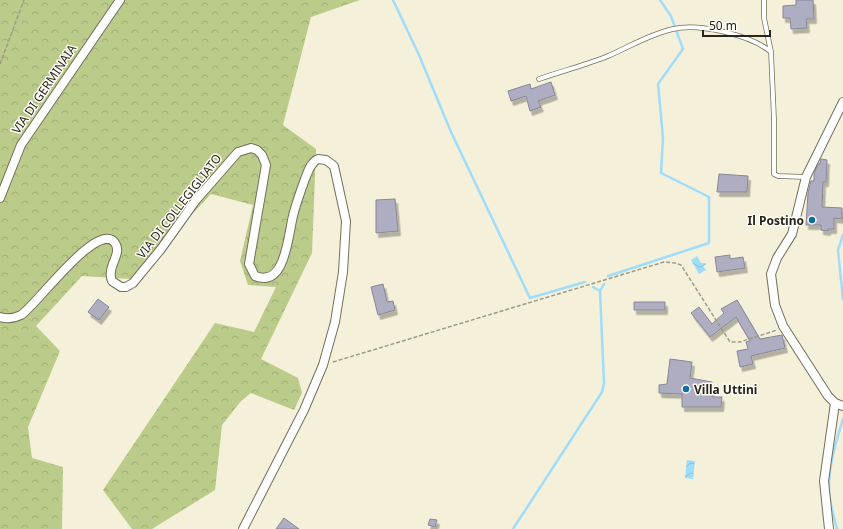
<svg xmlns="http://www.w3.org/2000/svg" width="843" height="529" font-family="'Noto Sans',sans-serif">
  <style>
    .forest { fill: url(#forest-crowns) }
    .water { fill: url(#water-waves) }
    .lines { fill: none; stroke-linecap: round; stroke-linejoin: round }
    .stream { stroke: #a0ddfa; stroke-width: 2.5 }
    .building { fill: #aeadc1; stroke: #878699; filter: url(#shadow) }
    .service-casing { stroke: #736f5c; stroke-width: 5.5 }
    .minor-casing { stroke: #736f5c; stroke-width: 10 }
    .path { stroke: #9d9a89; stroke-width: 1.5; stroke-dasharray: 4 2; stroke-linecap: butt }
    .service { stroke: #fff; stroke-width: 4 }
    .minor { stroke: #fff; stroke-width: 8 }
    .poi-dot { fill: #126c9c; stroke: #fefcf4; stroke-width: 1.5 }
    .labels { text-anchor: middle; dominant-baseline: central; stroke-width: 3; stroke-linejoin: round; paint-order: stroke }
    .street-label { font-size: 12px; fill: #27251d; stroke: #fefcf4 }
    .poi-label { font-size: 12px; font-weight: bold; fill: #27251d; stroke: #fefcf4; text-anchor: end }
  </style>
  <defs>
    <pattern id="forest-crowns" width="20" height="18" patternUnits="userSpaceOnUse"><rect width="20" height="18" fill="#bacb8a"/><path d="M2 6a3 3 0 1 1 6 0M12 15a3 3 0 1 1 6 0" fill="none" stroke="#a0ae77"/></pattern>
    <pattern id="water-waves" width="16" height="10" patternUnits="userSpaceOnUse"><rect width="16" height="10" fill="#a0ddfa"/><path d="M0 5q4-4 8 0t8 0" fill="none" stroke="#8abed6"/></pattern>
    <filter id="shadow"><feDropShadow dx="2.5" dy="4.5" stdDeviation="0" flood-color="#0004"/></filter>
  </defs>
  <rect width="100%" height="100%" fill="#f4f0da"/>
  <path class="forest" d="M 0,0 L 360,0 L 311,17 L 283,125 L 316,149 L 312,253 L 261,359 L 298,378 L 302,393 L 294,410 L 251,393 L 241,401 L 222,425 L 215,490 L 152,529 L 132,529 L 103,490 L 215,323 L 254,332 L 276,287 L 248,285 L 240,261 L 253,205 L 211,194 L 131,279 L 82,276 L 36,326 L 60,351 L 28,427 L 32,458 L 63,467 L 62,529 L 0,529 Z"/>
  <path class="water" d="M 697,256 L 701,263 L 706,263 L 706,265 L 703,266 L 706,270 L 699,274 L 691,260 Z
    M 687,460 L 695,461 L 693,479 L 685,478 Z"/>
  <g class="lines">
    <path class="stream" d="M 393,0 L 419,55 L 451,132 L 530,298 L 585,282
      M 843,235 L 838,250 L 843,300
      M 608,276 L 709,243 L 709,197 L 661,173 L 663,138 L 658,84 L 683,49 L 671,16 L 660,0
      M 593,287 L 600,291
      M 513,529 L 602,392 L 604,383 L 600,291 L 604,284
      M 837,529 C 834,517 830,504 829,492 C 828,467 836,442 843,419"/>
  </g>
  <path class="building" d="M 796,0 L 813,0 L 814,19 L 806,19 L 807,28 L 791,29 L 790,18 L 783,18 L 783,6 L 796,5 Z
    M 551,82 L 555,95 L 538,101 L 541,107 L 530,111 L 526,96 L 511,101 L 508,91 L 530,84 L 531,89 Z
    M 821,159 L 827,160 L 826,182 L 823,182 L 822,207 L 842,208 L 842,219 L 834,218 L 834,229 L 828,229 L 828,231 L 821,230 L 821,225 L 806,225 L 808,193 L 811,181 L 814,181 L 814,173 L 818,164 L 820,164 Z
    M 719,174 L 748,176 L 747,192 L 717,192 Z
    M 395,199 L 398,231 L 376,233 L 376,200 Z
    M 730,255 L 730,259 L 743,257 L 745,268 L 717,272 L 715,257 Z
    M 383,284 L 387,302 L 393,301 L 395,310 L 378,315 L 371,287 Z
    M 98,299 L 109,307 L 99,320 L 88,312 Z
    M 737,300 L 760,339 L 782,335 L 785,348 L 751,356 L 753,364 L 740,367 L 737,351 L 748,349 L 746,342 L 750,341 L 736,317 L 710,337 L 691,313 L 699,307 L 712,324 L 724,313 L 721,309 Z
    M 634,302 L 665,302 L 665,310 L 634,310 Z
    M 670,359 L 692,362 L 690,378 L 712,382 L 712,397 L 722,397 L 721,407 L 682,407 L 682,394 L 659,393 L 659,385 L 667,384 Z
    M 284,518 L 299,529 L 276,529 Z
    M 430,519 L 437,520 L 435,527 L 428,525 Z"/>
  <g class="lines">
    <g class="service-casing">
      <path id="service" d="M 764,0 L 764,18 L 771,52 L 774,119 L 774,174 L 778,176 L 806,177
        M 539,79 C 562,71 586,65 608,56 C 629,47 650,34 673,29 C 699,23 751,35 771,52"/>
    </g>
    <g class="minor-casing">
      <path id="minor" d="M 843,102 L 806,177 L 792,234 L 777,258 L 771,274 L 775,305 L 783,326 L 828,396 L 835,403 L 843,406
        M 0,198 L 21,145 L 120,0
        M 0,317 C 7,319 15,318 21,315 C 36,306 98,219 115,243 C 123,254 106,266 112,281 L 121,287 L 126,287 L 133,283 L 161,249 L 196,200 L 238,152 L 251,148 L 257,150 L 262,155 L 266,165 L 249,264 L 255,276 C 287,289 288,231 294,212 C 297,201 301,190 305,179 C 308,172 310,163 318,159 L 326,160 L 334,166 L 346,221 L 343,272 L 335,322 L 323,365 L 304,410 L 243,529
        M 829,529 L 824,481 L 835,403"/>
    </g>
    <path class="path" d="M 0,64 L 24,0
      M 333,362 L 664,262 L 675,263 L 681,265 L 730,342 L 740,342 L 777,330"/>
    <use href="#service" class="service"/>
    <use href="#minor" class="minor"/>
  </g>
  <g class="poi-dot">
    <circle cx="812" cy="220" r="4"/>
    <circle cx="686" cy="389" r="4"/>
  </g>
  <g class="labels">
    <g class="street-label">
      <text transform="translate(44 89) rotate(-56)">VIA DI GERMINAIA</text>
      <text transform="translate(179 206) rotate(-52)">VIA DI COLLEGIGLIATO</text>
    </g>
    <g class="poi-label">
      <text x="804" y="220">Il Postino</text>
      <text x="694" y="389" text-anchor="start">Villa Uttini</text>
    </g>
  </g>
  <path d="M703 30v6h67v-6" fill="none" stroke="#27251d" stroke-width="2"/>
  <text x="709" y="30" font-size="12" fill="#27251d" stroke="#fefcf4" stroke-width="3" paint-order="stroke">50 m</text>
</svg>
